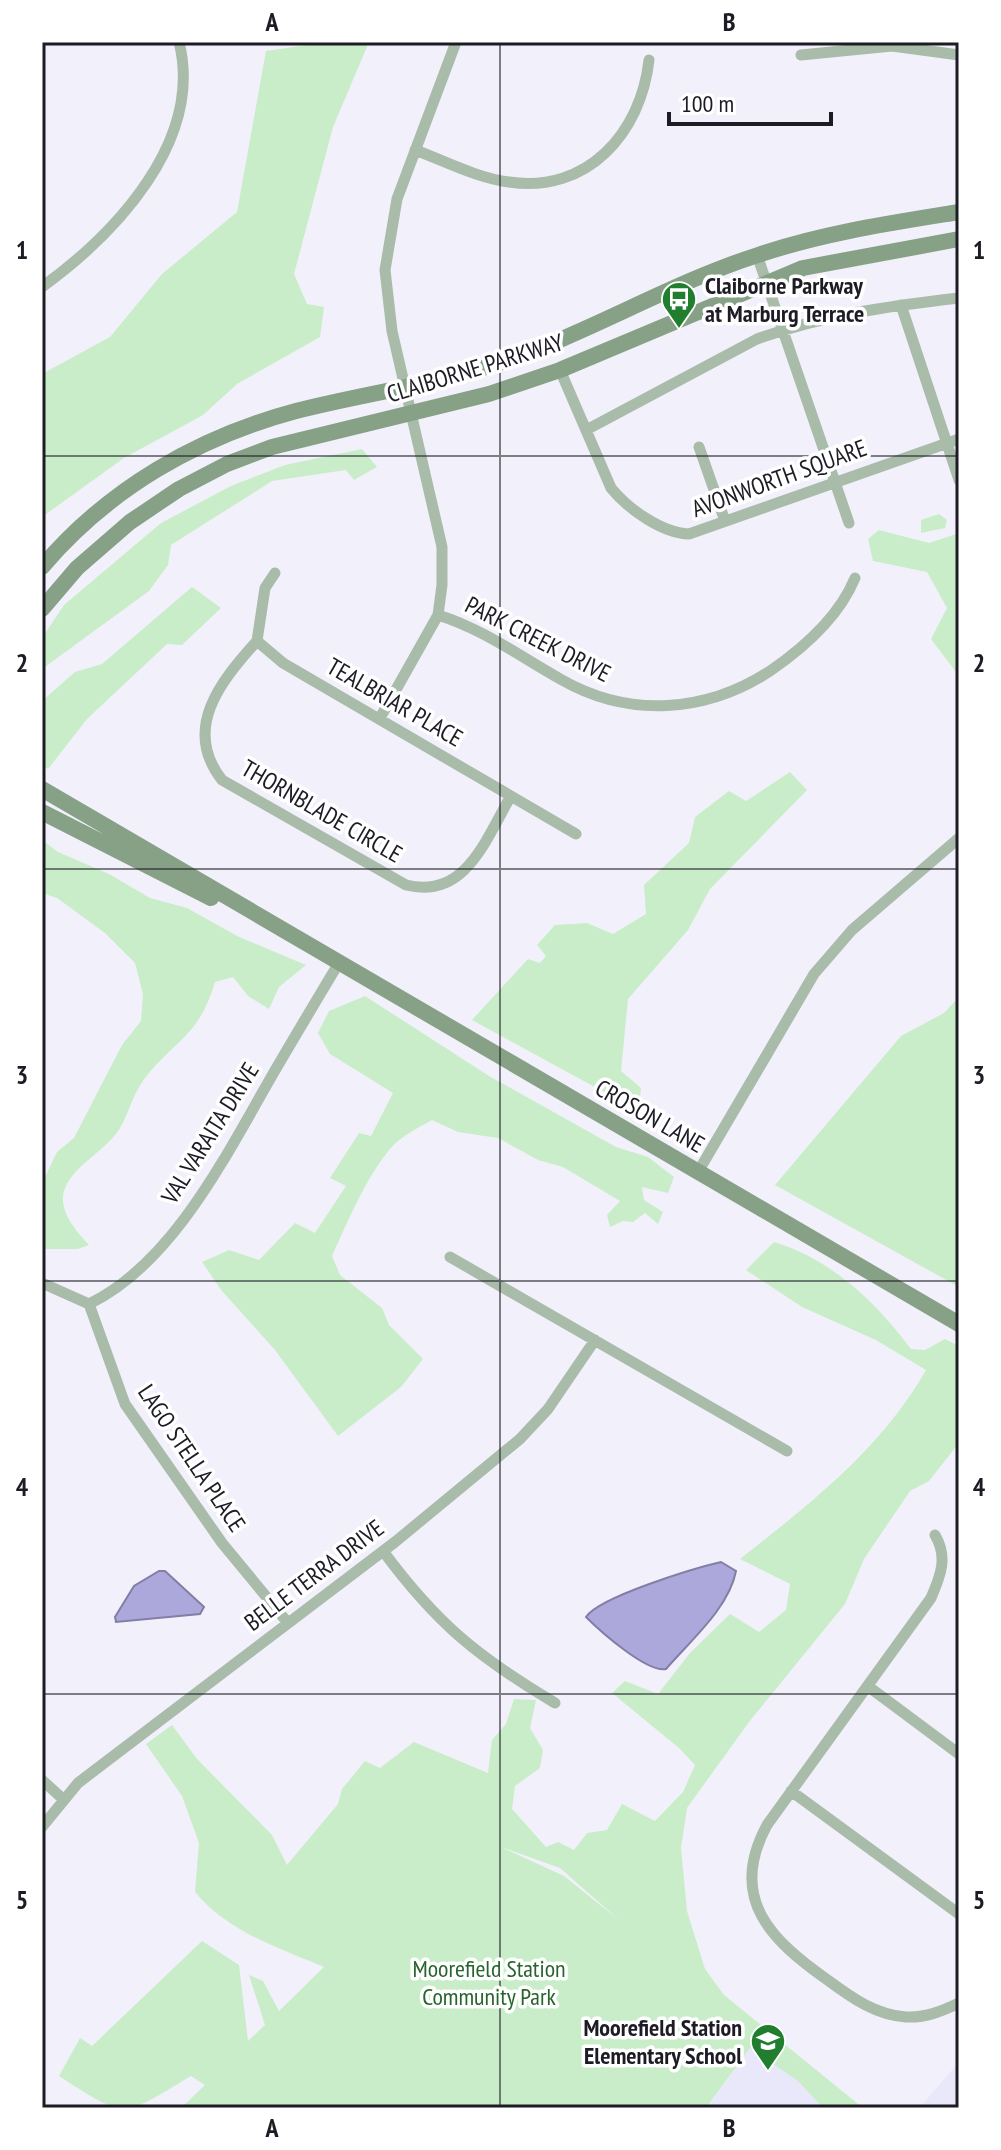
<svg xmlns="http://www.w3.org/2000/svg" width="1001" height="2150" font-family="'PT Sans Narrow',sans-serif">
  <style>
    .built { fill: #e9e8fb }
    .green { fill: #c8edc8; fill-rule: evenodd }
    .water { fill: #ada8dc; stroke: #827ea5; stroke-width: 2 }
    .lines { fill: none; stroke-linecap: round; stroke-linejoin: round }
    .minor { stroke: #a9bca9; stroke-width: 11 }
    .secondary { stroke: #86a186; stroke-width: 16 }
    .grid { fill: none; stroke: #1d1c25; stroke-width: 2; stroke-opacity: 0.55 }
    .labels { text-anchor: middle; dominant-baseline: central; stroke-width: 7; stroke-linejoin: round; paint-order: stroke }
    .poi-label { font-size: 24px; font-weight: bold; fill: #1d1c25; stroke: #fff; text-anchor: start }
    .street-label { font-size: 24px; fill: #1d1c25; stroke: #fff }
    .park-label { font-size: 24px; fill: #28632d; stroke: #fff }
    .neatline { fill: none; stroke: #1d1c25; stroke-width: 3 }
    .grid-label { font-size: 26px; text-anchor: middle; font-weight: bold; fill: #1d1c25 }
  </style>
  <rect width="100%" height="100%" fill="#f2f1fb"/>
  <path class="built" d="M 759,2035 L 848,2108 L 707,2108 Z
    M 959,2062 L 959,2108 L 919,2108 Z"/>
  <path class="green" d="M 328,42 L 369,42 L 333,127 L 294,274 L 307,304 L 324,307 L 320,337 L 237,384 L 203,415 L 124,458 L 42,517 L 42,374 L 110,337 L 162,274 L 237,212 L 266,51 Z
    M 362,449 L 377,467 L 354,480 L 346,470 L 272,481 L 171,545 L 168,565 L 149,591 L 42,669 L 42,638 L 64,605 L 161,523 L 231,486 L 285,465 Z
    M 939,514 L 947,520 L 945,528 L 921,533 L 921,520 Z
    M 879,530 L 929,543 L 959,533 L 959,676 L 931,639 L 947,608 L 927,572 L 873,561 L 868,539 Z
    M 192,587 L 221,608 L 182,645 L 167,644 L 87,719 L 48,769 L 42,765 L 42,701 L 75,672 L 102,664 Z
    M 790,772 L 807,790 L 710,889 L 688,930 L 628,999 L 621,1071 L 641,1088 L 639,1107 L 615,1098 L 472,1020 L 528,959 L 540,963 L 546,956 L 537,945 L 555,925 L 587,923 L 613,934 L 646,914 L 644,885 L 689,843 L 695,817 L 729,791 L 746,801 Z
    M 42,840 L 58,852 L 109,874 L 150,898 L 187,908 L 239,937 L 306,965 L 279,987 L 269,1009 L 248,996 L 233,977 L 215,982 C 200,1033 180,1037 148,1074 C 132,1094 131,1109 120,1128 C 107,1150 77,1163 66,1186 C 55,1208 76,1231 89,1245 L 78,1249 L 42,1249 L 42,1183 L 57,1152 L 74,1138 L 122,1045 L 141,1021 L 143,994 L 135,963 L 105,933 L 57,898 L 42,893 Z
    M 365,996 L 489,1076 L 616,1147 L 648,1157 L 674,1177 L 668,1193 L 642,1187 L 644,1200 L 663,1212 L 658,1224 L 645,1213 L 633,1222 L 623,1221 L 610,1227 L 607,1215 L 620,1201 L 563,1167 L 538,1160 L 498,1138 L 458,1132 L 432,1120 C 418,1128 401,1136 390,1149 C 365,1179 348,1221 332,1256 L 340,1275 L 382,1308 L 389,1325 L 423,1359 L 401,1387 L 338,1436 L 275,1350 L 222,1291 L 202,1262 L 229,1250 L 259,1260 L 295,1223 L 315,1233 L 346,1186 L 330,1178 L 359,1133 L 371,1136 L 393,1093 L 330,1054 L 318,1033 L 329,1011 Z
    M 959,997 L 959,1287 L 775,1185 L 901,1036 L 944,1013 Z
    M 774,1242 C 831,1259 876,1302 911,1349 L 925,1350 L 945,1339 L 959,1346 L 959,1443 L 929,1481 L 910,1491 L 864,1559 L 845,1604 L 749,1722 L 687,1808 L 681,1848 L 687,1911 L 705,1969 L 724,1995 L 863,2108 L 823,2108 L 798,2081 L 750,2048 L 706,2108 L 181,2108 L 205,2085 L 191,2076 C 122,2117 128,2121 59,2076 L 80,2038 L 92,2046 L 202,1941 L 239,1965 L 248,2041 L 265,2025 L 249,1975 L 263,1981 L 279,2011 L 324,1967 C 278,1948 227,1931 195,1892 L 199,1843 L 182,1796 L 146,1744 L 172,1725 L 197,1759 L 272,1835 L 287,1865 L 338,1804 L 342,1789 L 365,1761 L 380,1768 L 414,1742 L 488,1773 L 492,1740 L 506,1724 L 514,1699 L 536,1700 L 530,1728 L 543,1750 L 540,1768 L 515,1786 L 512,1809 L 546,1847 L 558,1842 L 574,1850 L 587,1833 L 607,1830 L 622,1804 L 655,1821 L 683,1792 L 695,1765 L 679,1748 L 612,1693 L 625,1681 L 658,1694 L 690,1653 L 730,1614 L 759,1632 L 786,1610 L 790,1584 L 740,1559 C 810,1504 881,1449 926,1370 L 876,1340 L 802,1307 L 746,1270 ZM 501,1847 L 560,1868 L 619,1920 L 564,1876 Z"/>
  <path class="water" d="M 721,1562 L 736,1571 C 729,1608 690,1641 666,1669 C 647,1673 600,1631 586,1617 C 599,1597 695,1568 721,1562 Z
    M 159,1571 L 165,1571 L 204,1607 L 200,1614 L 116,1622 L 115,1617 L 134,1586 Z"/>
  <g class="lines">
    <path class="minor" d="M 801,55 L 892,46 L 959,55
      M 415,150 C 445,161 477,178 509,182 C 587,194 641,133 649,60
      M 757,255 L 849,523
      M 42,287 C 115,234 204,141 179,42
      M 901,305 L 959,480
      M 560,370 L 611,488 C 628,509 662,533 689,534 L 959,439
      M 588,429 L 757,339 C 823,315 890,306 959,298
      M 699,447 L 725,521
      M 275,573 L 265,588 L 257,641 L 283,663 L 576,834
      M 438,615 C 483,629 521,657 562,680 C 629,718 706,713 770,671 C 805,647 839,617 855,578
      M 257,641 C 220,682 182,729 222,780 L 406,885 C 466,900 486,838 511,796
      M 380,718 L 438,615 L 442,585 L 442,547 L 392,331 L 385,270 L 397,199 L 456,42
      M 698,1172 L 814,974 L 852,930 L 959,838
      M 450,1257 L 787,1451
      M 42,1283 L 89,1304 L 125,1404 L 222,1543 L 288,1623
      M 89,1304 C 176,1262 230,1147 277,1067 C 298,1031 319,996 340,961
      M 935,1535 C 948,1557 941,1575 931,1598 L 767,1825 C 727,1899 772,1941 829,1981 C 852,1998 876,2015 906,2017 C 926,2018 942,2011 959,2003
      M 383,1551 C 437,1624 478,1657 555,1703
      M 869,1687 L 959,1754
      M 42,1780 L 63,1799
      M 791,1791 L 959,1914
      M 42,1827 L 78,1783 L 395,1542 L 520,1439 L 548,1409 L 595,1340"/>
    <path class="secondary" d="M 42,567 C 108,489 198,437 296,411 C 362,394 431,385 496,364 C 586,335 668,284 758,255 C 823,233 891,223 959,212
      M 42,609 L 77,568 L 130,522 L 179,489 L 227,464 L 272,447 L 489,394 L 560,370 L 803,268 L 959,239
      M 42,789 L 959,1324
      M 42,812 L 211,898"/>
  </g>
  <path class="grid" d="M 500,42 L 500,2108M 42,456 L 959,456M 42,869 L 959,869M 42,1281 L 959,1281M 42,1694 L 959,1694"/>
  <defs>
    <g id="bus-pin" transform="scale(1.8)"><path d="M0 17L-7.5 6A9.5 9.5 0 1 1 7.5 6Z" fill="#217e2e" stroke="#fff"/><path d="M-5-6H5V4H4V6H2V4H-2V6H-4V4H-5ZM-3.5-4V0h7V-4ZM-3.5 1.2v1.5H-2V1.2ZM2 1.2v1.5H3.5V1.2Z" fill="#fff"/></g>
    <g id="school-pin" transform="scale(1.8)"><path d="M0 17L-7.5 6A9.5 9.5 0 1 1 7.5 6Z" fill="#217e2e" stroke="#fff"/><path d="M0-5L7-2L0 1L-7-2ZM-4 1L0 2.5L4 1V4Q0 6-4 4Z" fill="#fff"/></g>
  </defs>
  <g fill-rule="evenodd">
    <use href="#bus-pin" x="679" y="299"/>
    <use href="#school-pin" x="768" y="2041"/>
  </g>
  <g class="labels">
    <g class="poi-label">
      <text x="705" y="285">Claiborne Parkway<tspan x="705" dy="28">at Marburg Terrace</tspan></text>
      <text x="742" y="2027" text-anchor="end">Moorefield Station<tspan x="742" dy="28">Elementary School</tspan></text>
    </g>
    <g class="street-label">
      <text transform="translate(475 368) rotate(-17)">CLAIBORNE PARKWAY</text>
      <text transform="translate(779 478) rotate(-20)">AVONWORTH SQUARE</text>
      <text transform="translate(538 639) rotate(27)">PARK CREEK DRIVE</text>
      <text transform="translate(395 702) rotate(30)">TEALBRIAR PLACE</text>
      <text transform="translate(322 811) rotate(30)">THORNBLADE CIRCLE</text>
      <text transform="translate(650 1116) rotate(30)">CROSON LANE</text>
      <text transform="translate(210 1133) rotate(-58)">VAL VARAITA DRIVE</text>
      <text transform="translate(192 1458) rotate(56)">LAGO STELLA PLACE</text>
      <text transform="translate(314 1575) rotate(-37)">BELLE TERRA DRIVE</text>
    </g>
    <g class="park-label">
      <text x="489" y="1968">Moorefield Station<tspan x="489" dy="28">Community Park</tspan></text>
    </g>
  </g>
  <rect width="1001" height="2150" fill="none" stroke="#ffffff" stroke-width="88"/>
  <path d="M669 112v12h162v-12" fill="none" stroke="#1d1c25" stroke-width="4"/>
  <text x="681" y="112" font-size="24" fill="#1d1c25" stroke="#ffffff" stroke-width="6" paint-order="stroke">100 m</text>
  <rect x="44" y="44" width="913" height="2062" class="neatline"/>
  <g class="grid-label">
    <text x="272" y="31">A</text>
    <text x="729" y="31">B</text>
    <text x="22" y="259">1</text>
    <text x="979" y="259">1</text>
    <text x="22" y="672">2</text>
    <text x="979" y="672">2</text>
    <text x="22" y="1084">3</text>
    <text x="979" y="1084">3</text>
    <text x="22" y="1496">4</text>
    <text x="979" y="1496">4</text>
    <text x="22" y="1909">5</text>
    <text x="979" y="1909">5</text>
    <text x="272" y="2137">A</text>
    <text x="729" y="2137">B</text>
  </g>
</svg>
